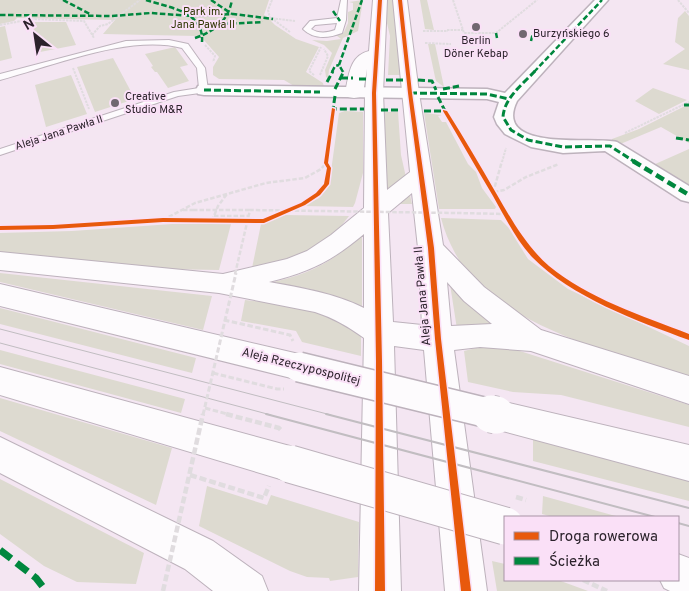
<svg xmlns="http://www.w3.org/2000/svg" width="689" height="591" font-family="Overpass,sans-serif">
  <style>
    .green { fill: #dddad0 }
    .lines { fill: none; stroke-linecap: round; stroke-linejoin: round }
    .lane-casing { stroke: #bdb2bc; stroke-width: 2 }
    .street-casing { stroke: #bdb2bc; stroke-width: 3 }
    .secondary-casing { stroke: #bdb2bc; stroke-width: 2 }
    .path-far3 { stroke: #e0dcdf; stroke-width: 2; stroke-dasharray: 2.5 1; stroke-linecap: butt }
    .path-far2 { stroke: #e0dcdf; stroke-width: 2.5; stroke-dasharray: 4.5 2; stroke-linecap: butt }
    .path-far1 { stroke: #e0dcdf; stroke-width: 3; stroke-dasharray: 5.5 2.5; stroke-linecap: butt }
    .path { stroke: #e0dcdf; stroke-width: 4.5; stroke-dasharray: 7 3; stroke-linecap: butt }
    .lane { fill: #fdfbfd; fill-rule: evenodd }
    .street { fill: #fdfbfd; fill-rule: evenodd }
    .secondary { fill: #fdfbfd; fill-rule: evenodd }
    .tram-far1 { stroke: #c1bdc1; stroke-width: 1 }
    .tram { stroke: #c1bdc1; stroke-width: 2 }
    .secondary-bridge-far1-casing { stroke: #bdb2bc; stroke-width: 32; stroke-linecap: butt }
    .secondary-bridge-casing { stroke: #bdb2bc; stroke-width: 39; stroke-linecap: butt }
    .path-bridge-far2 { stroke: #e0dcdf; stroke-width: 2.5; stroke-dasharray: 4.5 2; stroke-linecap: butt }
    .path-bridge-far1 { stroke: #e0dcdf; stroke-width: 3; stroke-dasharray: 5.5 2.5; stroke-linecap: butt }
    .path-bridge { stroke: #e0dcdf; stroke-width: 4.5; stroke-dasharray: 7 3; stroke-linecap: butt }
    .secondary-bridge-far1 { stroke: #fdfbfd; stroke-width: 29 }
    .secondary-bridge { stroke: #fdfbfd; stroke-width: 37 }
    .quiet-far3 { stroke: #00873e; stroke-width: 2.5; stroke-dasharray: 5.5 2.5; stroke-linecap: butt }
    .quiet-far2 { stroke: #00873e; stroke-width: 3; stroke-dasharray: 7 3; stroke-linecap: butt }
    .quiet-far1 { stroke: #00873e; stroke-width: 4.5; stroke-dasharray: 9 4.5; stroke-linecap: butt }
    .quiet { stroke: #00873e; stroke-width: 7; stroke-dasharray: 14 7; stroke-linecap: butt }
    .cycleway-casing { stroke: #fae0f7; stroke-width: 3 }
    .cycleway { fill: #e8590c; fill-rule: evenodd }
    .poi-dot { fill: #716771; stroke: #fae0f7; stroke-width: 2 }
    .labels { text-anchor: middle; dominant-baseline: central; stroke-width: 4; stroke-linejoin: round; paint-order: stroke }
    .far-park-label { font-size: 11px; fill: #2d3500; stroke: #fae0f7 }
    .far-poi-label { font-size: 11px; fill: #2b222b; stroke: #fae0f7; text-anchor: start }
    .far-street-label { font-size: 11px; fill: #2b222b; stroke: #fae0f7 }
    .street-label { font-size: 12px; fill: #2b222b; stroke: #fae0f7 }
  </style>
  <rect width="100%" height="100%" fill="#f4e6f2"/>
  <path class="green" d="M 0,0 L 269,0 L 264,15 L 274,20 L 271,21 L 275,25 L 296,39 L 319,47 L 306,72 L 323,83 L 324,87 L 294,86 L 284,80 L 219,79 L 213,75 L 213,67 L 219,57 L 202,38 L 196,36 L 103,34 L 115,20 L 17,18 L 14,21 L 0,24 Z
    M 363,0 L 358,31 L 343,38 L 329,70 L 328,78 L 326,77 L 325,70 L 332,53 L 324,45 L 312,40 L 327,41 L 341,39 L 336,35 L 344,32 L 348,23 L 348,12 L 353,10 L 353,3 L 349,2 Z
    M 386,0 L 394,0 L 401,75 L 388,75 L 390,36 L 386,19 Z
    M 420,0 L 427,0 L 434,30 L 425,29 Z
    M 685,11 L 689,16 L 689,70 L 663,64 L 685,49 L 675,42 L 678,18 Z
    M 31,22 L 66,22 L 76,45 L 40,52 Z
    M 5,26 L 12,58 L 0,61 L 0,27 Z
    M 428,44 L 435,44 L 444,87 L 436,81 L 435,77 Z
    M 175,47 L 188,65 L 180,67 L 189,81 L 168,88 L 157,72 L 155,72 L 151,67 L 153,66 L 145,54 Z
    M 113,58 L 135,99 L 95,112 L 77,67 Z
    M 71,75 L 87,114 L 46,127 L 35,85 Z
    M 653,88 L 687,100 L 659,114 L 635,101 Z
    M 689,104 L 689,143 L 661,127 L 618,145 L 611,142 L 612,139 L 639,129 Z
    M 345,111 L 363,112 L 363,173 L 355,203 L 353,207 L 303,206 L 319,198 L 329,186 L 339,113 Z
    M 382,112 L 398,112 L 401,155 L 412,204 L 387,204 Z
    M 424,113 L 442,115 L 438,116 L 442,122 L 446,122 L 468,164 L 476,172 L 482,188 L 496,207 L 495,209 L 439,209 Z
    M 689,149 L 689,184 L 687,185 L 653,165 Z
    M 285,215 L 349,216 C 325,250 291,259 252,268 L 261,224 Z
    M 441,218 L 501,220 L 508,227 L 528,259 L 568,289 L 689,346 L 689,378 C 617,354 493,325 455,253 C 449,242 444,230 441,218 Z
    M 172,224 L 231,224 L 219,270 L 160,269 L 0,252 L 0,233 L 72,231 Z
    M 362,228 L 362,310 C 334,291 301,287 269,283 C 306,275 341,261 362,228 Z
    M 0,273 L 212,296 L 203,330 L 0,282 Z
    M 449,278 L 498,325 L 457,329 Z
    M 245,300 L 292,305 L 313,310 L 361,331 L 361,356 L 302,342 L 296,331 L 241,321 Z
    M 0,308 L 196,358 L 192,373 L 0,324 Z
    M 484,346 L 509,348 L 523,352 L 689,405 L 689,427 L 561,395 L 513,392 L 468,382 L 464,351 Z
    M 0,350 L 185,399 L 181,413 L 0,364 Z
    M 0,398 L 172,448 L 156,505 L 0,431 Z
    M 533,439 L 689,479 L 689,501 L 533,461 Z
    M 0,479 L 144,553 L 136,584 L 77,582 L 44,566 L 0,534 Z
    M 207,486 L 267,505 L 271,495 L 359,522 L 358,577 L 330,581 L 329,578 L 307,577 L 290,571 L 199,526 Z
    M 543,496 L 612,515 L 620,517 L 553,517 L 542,514 Z
    M 492,561 L 505,564 L 505,580 L 558,580 L 588,591 L 497,591 Z"/>
  <g class="lines">
    <g class="lane-casing">
      <path id="lane" d="M 341,0 L 347,0 L 346,20 L 342,33 C 329,38 314,40 303,29 L 310,21 L 337,18 ZM 337,23 L 335,30 C 327,33 319,34 311,29 L 315,25 Z
        M 169,40 L 188,44 L 205,68 L 208,90 L 207,92 L 178,96 L 0,155 L 0,149 L 174,92 L 199,88 L 197,68 L 182,48 C 129,34 53,66 0,80 L 0,74 L 126,41 Z"/>
    </g>
    <g class="street-casing">
      <path id="street" d="M 595,0 L 608,0 L 517,101 C 492,153 594,136 617,142 L 689,186 L 689,202 L 681,200 L 605,151 L 563,153 L 531,147 L 505,134 L 497,124 L 494,117 L 499,102 L 487,99 L 204,95 L 198,94 L 196,90 L 198,86 L 204,85 L 487,89 L 505,93 Z"/>
    </g>
    <g class="secondary-casing">
      <path id="secondary" d="M 373,0 L 387,0 L 383,93 L 387,190 L 410,172 L 393,0 L 407,0 L 419,93 L 443,245 L 484,287 L 541,330 L 689,376 L 689,404 L 531,351 L 480,347 L 454,350 L 487,591 L 445,591 L 424,350 L 394,346 L 401,591 L 359,591 L 364,338 C 349,327 334,318 315,312 L 219,293 L 0,270 L 0,252 L 223,274 L 287,259 L 307,251 L 331,235 L 364,208 L 365,93 L 367,69 L 363,93 L 360,97 L 354,98 L 348,97 L 345,93 C 349,76 349,56 369,51 ZM 412,193 L 418,248 L 422,325 L 393,322 L 388,213 ZM 364,234 L 364,308 C 334,293 302,288 269,282 C 310,272 332,261 364,234 ZM 447,282 L 464,301 L 492,324 L 451,326 Z
        M 0,284 L 299,354 L 310,358 L 314,367 L 310,376 L 299,380 L 0,306 Z
        M 0,367 L 290,446 L 303,452 L 308,464 L 303,476 L 290,482 L 0,395 Z
        M 496,400 L 689,445 L 689,481 L 484,426 L 479,415 L 484,404 Z
        M 0,437 L 213,541 L 262,576 L 268,591 L 213,591 L 185,569 L 0,473 Z
        M 678,554 L 689,558 L 689,591 L 670,591 L 664,588 L 660,580 L 678,580 Z"/>
    </g>
    <path class="path-far3" d="M 272,0 L 268,10 L 270,18 L 295,21
      M 453,0 L 464,33 L 496,33 L 537,0
      M 678,0 L 689,13
      M 274,20 L 290,32
      M 0,25 L 32,19 L 84,21 L 94,38
      M 447,30 L 463,30
      M 423,31 L 448,31
      M 92,35 L 100,26 L 108,24 L 140,0
      M 425,43 L 451,44
      M 205,45 L 215,56 L 213,62
      M 73,68 L 89,109
      M 314,75 L 309,71 L 321,47
      M 320,75 L 328,56 L 324,49
      M 625,133 L 689,102
      M 502,162 L 506,148"/>
    <path class="path-far2" d="M 494,192 L 504,190 L 526,177 L 559,164
      M 493,193 L 502,161
      M 183,210 L 193,210
      M 457,213 L 506,214
      M 214,216 L 249,216
      M 163,220 L 195,203 L 266,183 L 305,178 L 321,169 L 326,163
      M 212,221 L 218,206 L 227,194"/>
    <path class="path-far1" d="M 224,320 L 290,335 L 293,341
      M 213,373 L 277,389 L 284,389
      M 205,408 L 231,415"/>
    <path class="path" d="M 226,414 L 279,428 L 282,431
      M 190,475 L 264,498 L 269,486
      M 516,497 L 526,500
      M 583,580 L 607,591"/>
    <use href="#lane" class="lane"/>
    <use href="#street" class="street"/>
    <use href="#secondary" class="secondary"/>
    <path class="tram-far1" d="M 0,329 L 331,415
      M 0,343 L 271,415"/>
    <path class="tram" d="M 266,414 L 655,517
      M 326,414 L 689,508
      M 678,523 L 689,526"/>
    <g class="secondary-bridge-far1-casing">
      <path id="secondary-bridge-far1" d="M 299,367 L 496,415"/>
    </g>
    <g class="secondary-bridge-casing">
      <path id="secondary-bridge" d="M 491,414 L 496,415
        M 290,464 L 505,526"/>
    </g>
    <path class="path-bridge-far2" d="M 193,210 L 250,210
      M 235,274 L 250,210 L 457,213"/>
    <path class="path-bridge-far1" d="M 203,415 L 236,273"/>
    <path class="path-bridge" d="M 163,591 L 203,414"/>
    <use href="#secondary-bridge-far1" class="secondary-bridge-far1"/>
    <use href="#secondary-bridge" class="secondary-bridge"/>
    <path class="quiet-far3" d="M 63,0 L 90,14
      M 146,0 C 170,8 204,11 202,42
      M 211,0 L 232,14
      M 333,11 L 340,21
      M 0,15 L 112,16 L 151,13 L 192,16 L 233,14 L 273,19
      M 223,24 L 263,22
      M 496,33 L 497,38
      M 195,38 C 215,31 228,21 232,0
      M 531,41 L 533,33
      M 332,72 L 335,66 L 339,65
      M 343,72 L 339,65 L 362,0
      M 534,72 L 602,0"/>
    <path class="quiet-far2" d="M 535,71 C 523,84 504,98 503,117 L 511,130 L 528,140 L 563,147 L 610,146 L 635,162
      M 341,78 L 353,78
      M 359,79 L 366,79
      M 386,80 L 404,80
      M 418,80 L 432,81 L 436,90
      M 327,82 L 333,71
      M 335,89 L 344,71
      M 443,89 L 459,86
      M 204,90 L 320,92
      M 410,93 L 487,94 L 509,99
      M 335,96 L 333,109 L 364,109
      M 684,105 L 689,105
      M 381,110 L 400,110
      M 424,111 L 445,111 L 438,97
      M 676,138 L 689,140"/>
    <path class="quiet-far1" d="M 633,161 L 689,195"/>
    <path class="quiet" d="M 0,550 L 36,578 L 46,591"/>
    <g class="cycleway-casing">
      <path id="cycleway" d="M 378,0 L 382,0 L 376,93 L 382,361 L 385,591 L 375,591 L 376,361 L 372,93 Z
        M 398,0 L 402,0 L 412,93 L 434,248 L 441,339 L 471,591 L 461,591 L 435,339 L 428,248 L 408,93 Z
        M 332,108 L 335,109 L 328,163 L 331,168 L 329,184 L 320,195 L 305,205 L 264,223 L 163,222 L 53,229 L 0,230 L 0,226 L 53,225 L 163,218 L 263,219 L 301,203 L 316,193 L 324,184 L 327,168 L 324,163 Z
        M 443,110 L 447,111 C 464,138 480,165 496,193 C 511,219 526,246 549,266 C 587,298 643,316 689,334 L 689,340 C 637,321 571,297 532,257 C 516,240 505,217 493,196 C 476,168 460,139 443,111 Z"/>
    </g>
    <use href="#cycleway" class="cycleway"/>
  </g>
  <g class="poi-dot">
    <circle cx="476" cy="27" r="5"/>
    <circle cx="523" cy="34" r="5"/>
    <circle cx="115" cy="103" r="5"/>
  </g>
  <g class="labels">
    <g class="far-park-label">
      <text x="203" y="12">Park im.<tspan x="203" dy="13">Jana Pawła II</tspan></text>
    </g>
    <g class="far-poi-label">
      <text x="533" y="34">Burzyńskiego 6</text>
      <text x="476" y="41" text-anchor="middle">Berlin<tspan x="476" dy="13">Döner Kebap</tspan></text>
      <text x="125" y="97">Creative<tspan x="125" dy="13">Studio M&amp;R</tspan></text>
    </g>
    <g class="far-street-label">
      <text transform="translate(59 133) rotate(-18)">Aleja Jana Pawła II</text>
    </g>
    <g class="street-label">
      <text transform="translate(423 296) rotate(-95)">Aleja Jana Pawła II</text>
      <text transform="translate(301 367) rotate(14)">Aleja Rzeczypospolitej</text>
    </g>
  </g>
  <rect x="504" y="516" width="175" height="65" fill="#fae0f7" stroke="#a794a5"/>
  <rect x="514" y="532" width="25" height="8" fill="#e8590c" stroke="#a794a5"/>
  <text x="549" y="541" font-size="15" fill="#2b222b">Droga rowerowa</text>
  <rect x="514" y="557" width="25" height="8" fill="#00873e" stroke="#a794a5"/>
  <text x="549" y="566" font-size="15" fill="#2b222b">Ścieżka</text>
  <g transform="translate(35 35) rotate(330)" stroke="#fae0f7" stroke-width="4" paint-order="stroke">
  <path d="M0-4L9 19L0 12L-9 19Z" fill="#2b222b"/>
  <text y="-8" font-size="14" font-weight="bold" text-anchor="middle" fill="#2b222b">N</text>
  </g>
</svg>
